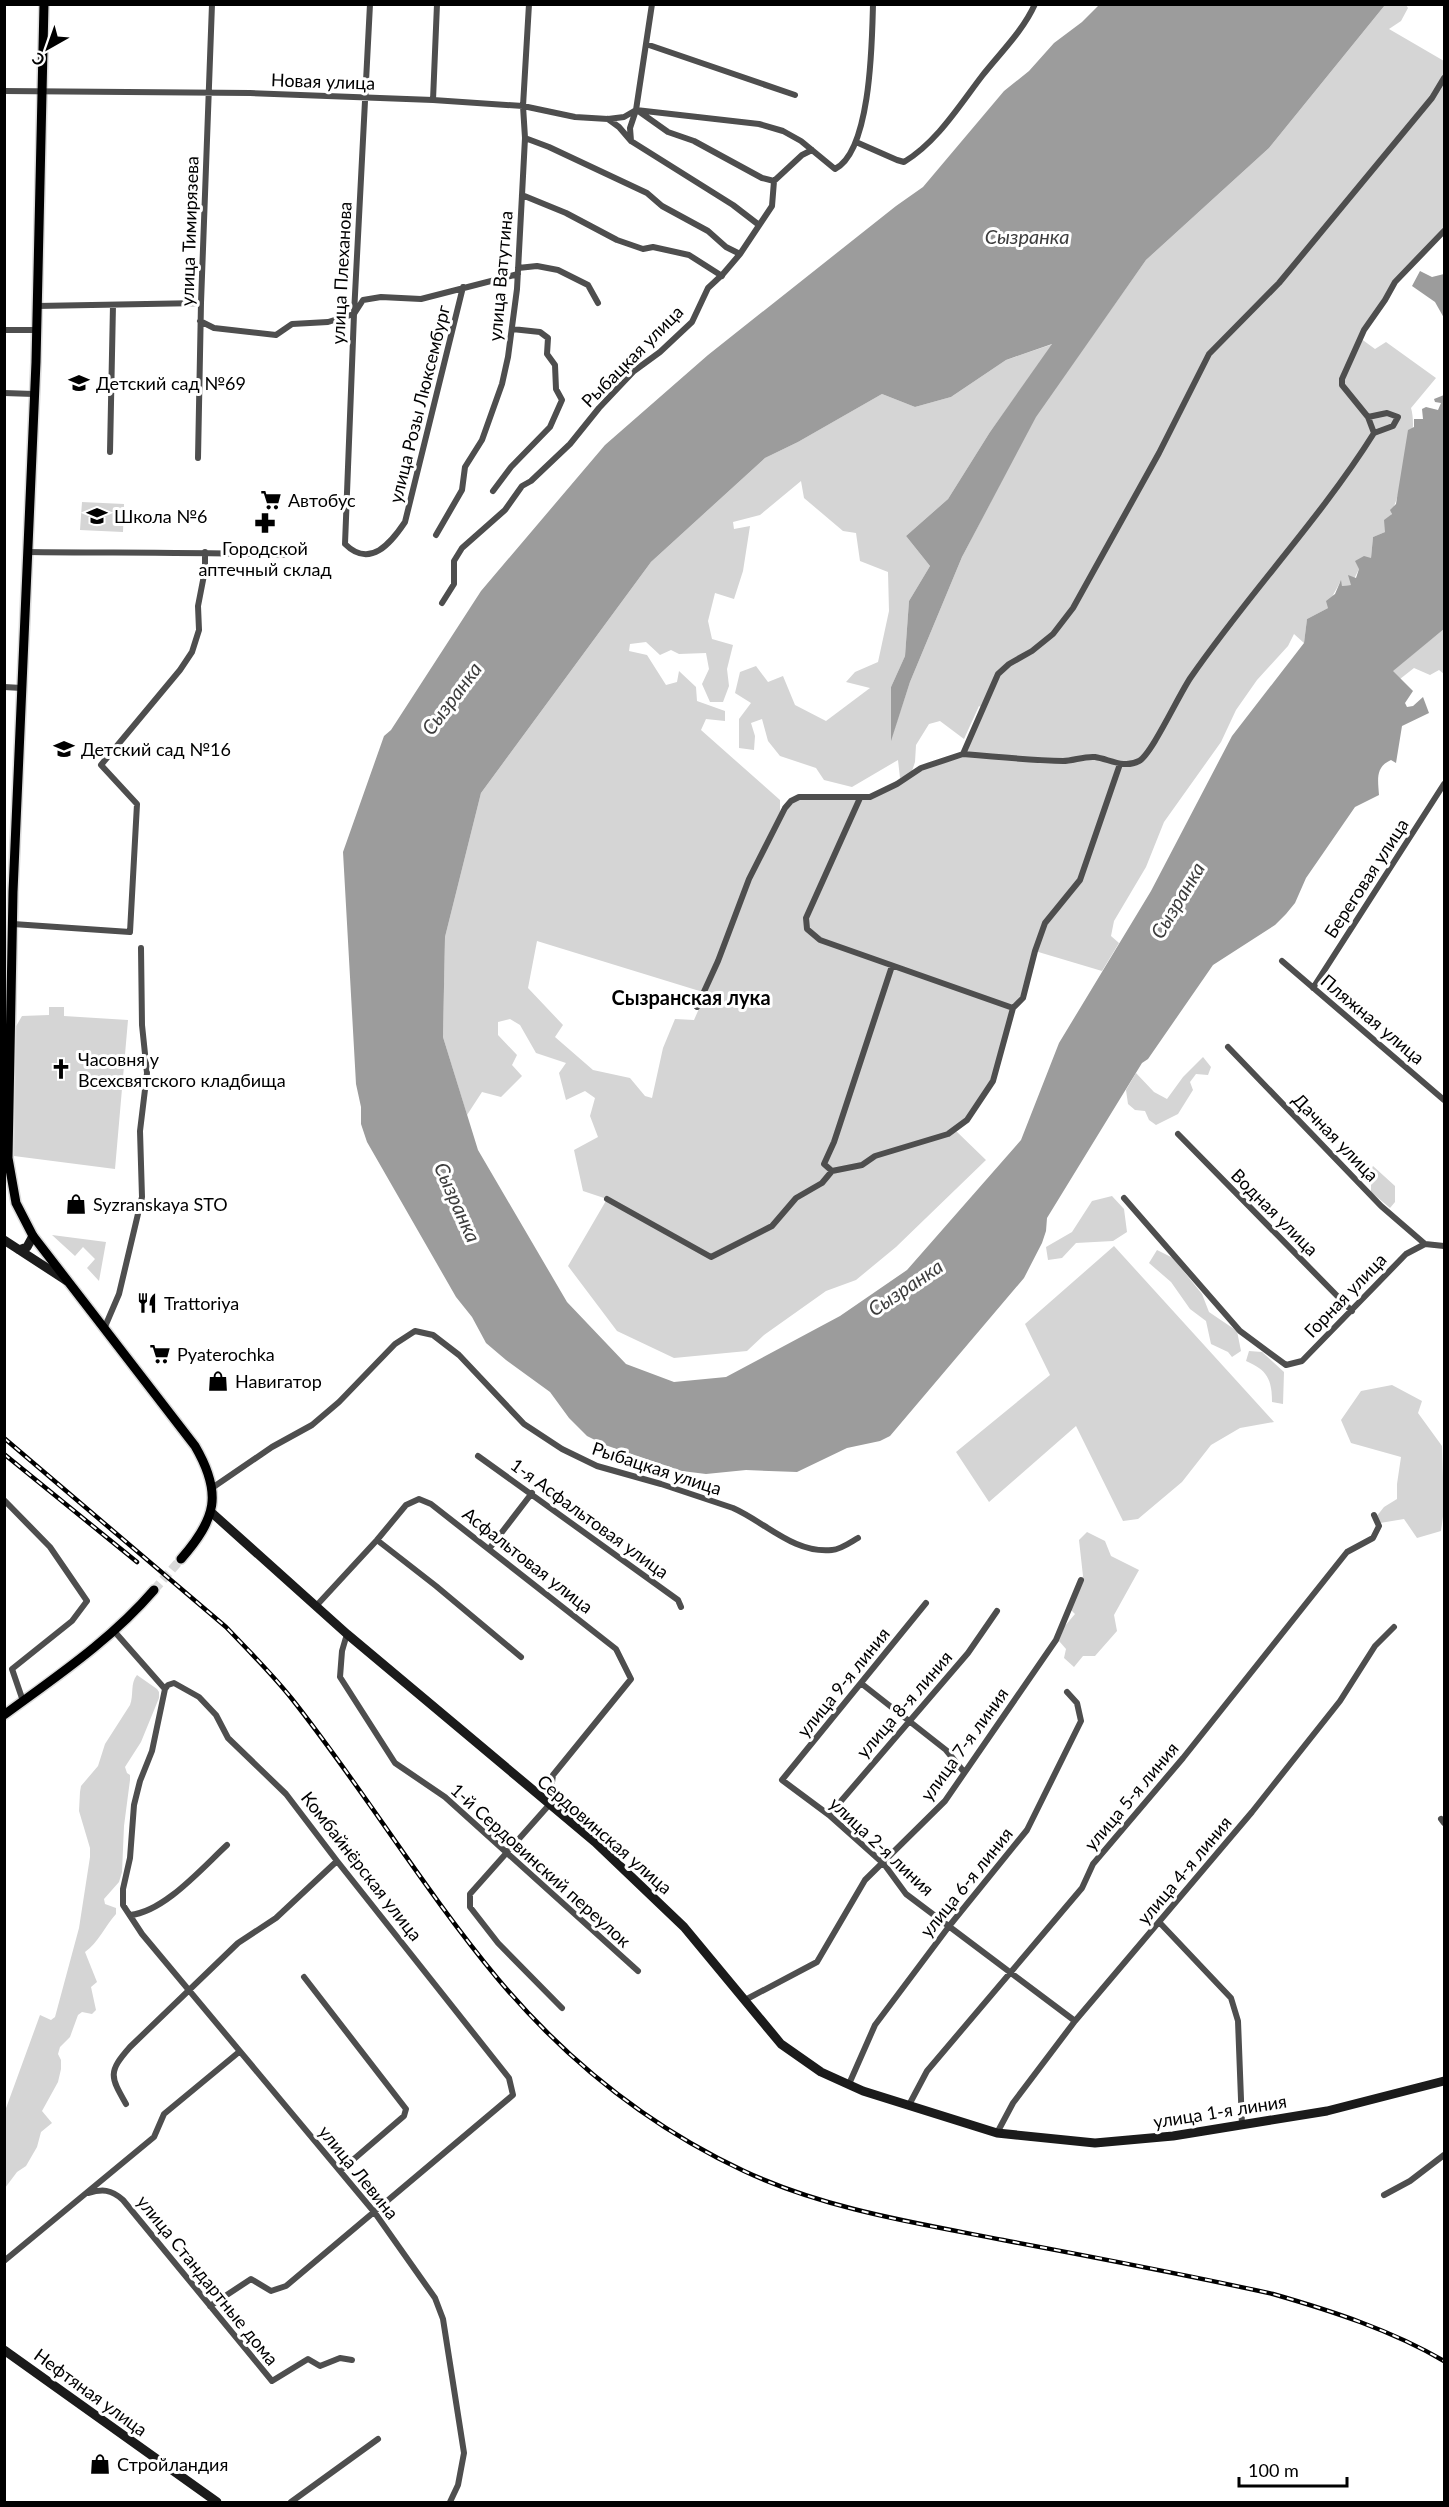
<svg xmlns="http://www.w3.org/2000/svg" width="1449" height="2507" font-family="Lato,sans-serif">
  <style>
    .green { fill: #d5d5d5; fill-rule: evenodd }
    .water { fill: #9c9c9c }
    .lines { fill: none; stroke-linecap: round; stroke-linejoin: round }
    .primary-tunnel { stroke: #d9d9d9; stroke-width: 9; stroke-dasharray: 9 4.5; stroke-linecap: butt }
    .primary-casing { stroke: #dbdbdb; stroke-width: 12 }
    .street { stroke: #4e4e4e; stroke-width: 6 }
    .secondary { stroke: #1b1b1b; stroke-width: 9 }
    .primary { stroke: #000; stroke-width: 9 }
    .rail-casing { stroke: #000; stroke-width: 4.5 }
    .rail { stroke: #fff; stroke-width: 2; stroke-dasharray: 7; stroke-linecap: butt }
    .labels { text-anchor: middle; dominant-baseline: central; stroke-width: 6; stroke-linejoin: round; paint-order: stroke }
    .street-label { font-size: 18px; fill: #000; stroke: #fff }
    .poi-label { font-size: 18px; fill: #000; stroke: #fff; text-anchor: start }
    .water-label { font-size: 20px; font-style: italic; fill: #3d3d3d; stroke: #fff }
    .neighbourhood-label { font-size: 20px; font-weight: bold; fill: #000; stroke: #fff }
  </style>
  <rect width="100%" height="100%" fill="#fff"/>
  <path class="green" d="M 1385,5 L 1406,5 L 1408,8 L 1401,21 L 1389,29 L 1444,61 L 1444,231 L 1395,282 L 1360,338 L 1375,349 L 1386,342 L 1436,378 L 1411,408 C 1420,438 1396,502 1385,532 L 1373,537 L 1371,558 L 1359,569 L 1351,585 L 1342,586 L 1340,582 C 1336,591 1330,598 1328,608 L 1307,619 L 1304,643 L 1294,634 L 1288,646 L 1257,680 L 1236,710 L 1221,742 L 1164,822 L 1146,867 L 1114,921 L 1111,936 L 1119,943 L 1102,971 L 1035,951 L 1023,998 L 1013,1008 L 993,1081 L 982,1100 L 955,1130 L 986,1160 L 896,1247 L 856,1280 L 826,1291 L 764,1335 L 747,1351 L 674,1358 L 617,1331 L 568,1266 L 607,1199 L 583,1191 L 574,1150 L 598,1137 L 590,1116 L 595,1098 L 585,1091 L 566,1100 L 559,1073 L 566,1063 L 536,1053 L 520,1025 L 510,1019 L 498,1022 L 498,1035 L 517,1055 L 512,1065 L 522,1076 L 501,1097 L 482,1092 L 467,1115 L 443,1037 L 445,937 L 481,793 L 651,562 L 765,458 L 798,442 L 882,394 L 915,407 L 951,397 L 1006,360 L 1053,344 L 990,432 L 948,499 L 906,536 L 930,566 L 909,601 L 905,656 L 891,687 L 891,739 L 910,682 L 962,557 L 1035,417 L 1146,260 L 1269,148 ZM 801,481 L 804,498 L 843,531 L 856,533 L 860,561 L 888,572 L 889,611 L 878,662 L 855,672 L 846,682 L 870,688 L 826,721 L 795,705 L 783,676 L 768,682 L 756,666 L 740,672 L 735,693 L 751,703 L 739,719 L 739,748 L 754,750 L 755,736 L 751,723 L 762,719 L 768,741 L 780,756 L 816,768 L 824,780 L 852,787 L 898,760 L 900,778 L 909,775 L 865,798 L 799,797 L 780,817 L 780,800 L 701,730 L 706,719 L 725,721 L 725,711 L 697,701 L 696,687 L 679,671 L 677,682 L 666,685 L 647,655 L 629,651 L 630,644 L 646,642 L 660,655 L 671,650 L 679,654 L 706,653 L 709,669 L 702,684 L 710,702 L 723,702 L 729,686 L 727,669 L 733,645 L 712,639 L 708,621 L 715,593 L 734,599 L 743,571 L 750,526 L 734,529 L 733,522 L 760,515 ZM 979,706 L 983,708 L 963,754 L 911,774 L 915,762 L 916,745 L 929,724 L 940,721 L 964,739 ZM 537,941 L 706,993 L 694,1020 L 675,1019 L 663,1048 L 652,1098 L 645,1096 L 630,1078 L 593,1070 L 555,1037 L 563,1025 L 528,988 Z
    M 82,502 L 124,504 L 123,532 L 80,530 Z
    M 1444,629 L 1444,674 L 1439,670 L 1430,675 L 1414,668 L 1400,679 L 1392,671 Z
    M 49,1007 L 64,1007 L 64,1016 L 128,1020 L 115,1169 L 14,1156 L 15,1028 L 22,1016 L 49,1015 Z
    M 1203,1057 L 1211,1067 L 1208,1075 L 1196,1074 L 1190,1082 L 1193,1090 L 1178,1114 L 1156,1125 L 1149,1120 L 1145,1111 L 1135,1110 L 1128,1104 L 1126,1090 L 1136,1073 L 1154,1092 L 1167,1099 L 1183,1077 Z
    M 1373,1166 L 1395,1186 L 1395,1202 L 1390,1208 L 1371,1192 L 1371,1184 L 1366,1178 Z
    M 1112,1196 L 1124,1209 L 1127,1232 L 1113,1241 L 1076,1243 L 1062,1258 L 1048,1260 L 1046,1247 L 1072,1232 L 1092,1201 Z
    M 52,1235 L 106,1242 L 99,1281 L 87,1268 L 95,1259 L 83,1247 L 75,1256 Z
    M 1114,1246 L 1274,1422 L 1240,1428 L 1211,1445 L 1182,1482 L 1138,1519 L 1123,1521 L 1076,1426 L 989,1502 L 956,1452 L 1050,1375 L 1025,1324 Z
    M 1157,1250 L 1173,1258 L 1202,1294 L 1209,1312 L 1237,1331 L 1241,1351 L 1232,1357 L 1228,1352 L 1211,1344 L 1206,1321 L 1190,1309 L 1171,1282 L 1149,1263 Z
    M 1249,1351 L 1262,1352 L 1284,1372 L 1283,1404 L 1272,1402 C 1272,1379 1267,1370 1246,1361 Z
    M 1392,1385 L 1422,1401 L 1418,1413 L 1442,1446 L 1444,1509 L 1441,1531 L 1417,1538 L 1404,1519 L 1380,1523 L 1376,1517 L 1384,1507 L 1397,1499 L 1397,1484 L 1401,1457 L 1351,1443 L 1341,1420 L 1361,1391 Z
    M 1087,1532 L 1105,1541 L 1111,1556 L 1139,1570 L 1114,1615 L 1117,1631 L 1095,1656 L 1083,1656 L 1074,1667 L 1064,1658 L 1066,1649 L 1059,1641 L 1064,1627 L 1075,1614 L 1070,1609 L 1083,1576 L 1079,1540 Z
    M 137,1675 L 157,1689 L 159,1692 L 159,1698 L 141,1742 L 125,1767 L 127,1773 L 130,1775 L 130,1780 L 124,1826 L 122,1872 L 119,1882 L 104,1899 L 105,1904 L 116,1908 L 116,1914 C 105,1926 98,1943 85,1952 L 97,1982 L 91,1987 L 96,2010 L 92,2014 L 82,2012 L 78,2015 L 70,2037 L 60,2047 L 58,2054 L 61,2060 L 61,2069 L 58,2082 L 42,2111 L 52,2123 L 41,2132 L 37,2147 L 26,2166 L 17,2172 L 5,2188 L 5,2111 L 40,2015 L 51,2020 L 55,2017 L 79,1928 L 90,1857 L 90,1848 L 79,1811 L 80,1792 L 81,1786 L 98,1766 L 105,1744 L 130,1705 C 134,1695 130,1683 137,1675 Z"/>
  <path class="water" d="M 1099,5 L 1385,5 L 1269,148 L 1146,260 L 1036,417 L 962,557 L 910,682 L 891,741 L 891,687 L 905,656 L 909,601 L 930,566 L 906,536 L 948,499 L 990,432 L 1052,344 L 1006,360 L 951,397 L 915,407 L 882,394 L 798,442 L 765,458 L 651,562 L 481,793 L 445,937 L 443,1037 L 478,1150 L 567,1302 L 626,1364 L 674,1382 L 726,1377 L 840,1316 L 907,1270 L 1021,1140 L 1059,1043 L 1151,891 L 1232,736 L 1304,643 L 1307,619 L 1328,608 L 1326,601 L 1335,594 L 1341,580 L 1342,586 L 1351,585 L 1348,575 L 1356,578 L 1359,569 L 1355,561 L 1364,556 L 1371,558 L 1373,537 L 1385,532 L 1384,520 L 1392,514 L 1390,510 L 1396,504 L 1408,430 L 1414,427 L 1414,419 L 1423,419 L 1422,409 L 1426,407 L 1438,410 L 1441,403 L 1435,402 L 1434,399 L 1444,395 L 1444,629 L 1393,671 L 1413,691 L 1405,703 L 1407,707 L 1413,706 L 1423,697 L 1429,713 L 1402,726 L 1396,763 L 1391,760 C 1375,767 1378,780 1379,795 L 1355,807 L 1306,878 L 1295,903 L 1286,914 L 1275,925 L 1213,965 L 1148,1059 L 1142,1063 L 1047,1218 L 1046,1231 L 1042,1243 L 1024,1278 L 890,1436 L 880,1441 L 847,1448 L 797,1472 L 746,1470 L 706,1474 L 682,1471 L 605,1445 L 587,1436 L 569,1418 L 550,1392 L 506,1360 L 486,1343 L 472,1317 L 456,1297 L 367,1142 L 361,1124 L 361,1107 L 356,1084 L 343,852 L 384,736 L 391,730 L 481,591 L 605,445 L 708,355 L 896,206 L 923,187 L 1004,91 L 1029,71 L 1054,43 L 1082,22 Z
    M 1420,271 L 1432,277 L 1444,274 L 1444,318 L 1435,302 L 1412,286 Z"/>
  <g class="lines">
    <path class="primary-tunnel" d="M 154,1590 L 181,1559"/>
    <g class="primary-casing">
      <path id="primary" d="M 44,4 L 36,362 L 13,892 L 8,1158 L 16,1203 L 33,1236 L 195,1446 C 223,1494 216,1519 181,1559
        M 4,1715 C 57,1676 111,1640 154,1590"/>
    </g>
    <path class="street" d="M 370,4 L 354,314 L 345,544 C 370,569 391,543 405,522 L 463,287
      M 652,4 L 636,110 L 630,128 L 631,141 L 733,205 L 759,225
      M 646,44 L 795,95
      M 4,91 L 250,93 L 433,100 L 523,106 L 575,117 L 608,119 L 624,117 L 636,110
      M 433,100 L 437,4
      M 636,110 L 759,124 L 783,131 L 801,141 L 835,169 C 871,151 872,42 873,4
      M 637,110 L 668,132 L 694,141 L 762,178 L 774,181
      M 608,119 L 619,127 L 631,141
      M 525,138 L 549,147 L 647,193 L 662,206 L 708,231 L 726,247 L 740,254
      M 856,142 L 897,160 L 904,162 C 937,142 959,106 982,76 C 1000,53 1023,31 1035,4
      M 522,195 L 566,213 L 617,240 L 643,249 L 653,247 L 689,255 L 722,276
      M 518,268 L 537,266 L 558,270 L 588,285 L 598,303
      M 37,306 L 201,303
      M 200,321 L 214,328 L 276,335 L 292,324 L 328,322 L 354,314 L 363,300 L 381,297 L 421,299 L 518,274
      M 4,330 L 36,330
      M 4,393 L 34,394
      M 1368,417 L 1387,413 L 1398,417 L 1393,426 L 1374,433
      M 110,452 L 113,305
      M 198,458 L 201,303 L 212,4
      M 493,491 L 511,467 L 550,427 L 562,400 L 556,389 L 555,365 L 547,354 L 548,338 L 540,332 L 512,329
      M 436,535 L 462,490 L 465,467 L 482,440 L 502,384 L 508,357 L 517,289 L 522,195 L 525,138 L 523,106 L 529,4
      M 27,552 C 113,553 199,552 285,555
      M 442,603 L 454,584 L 454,561 L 462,548 L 505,510 L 522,486 L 531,481 L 570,444 L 599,408 L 634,371 L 660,352 L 692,322 L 708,288 L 723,274 L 740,254 L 772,206 L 774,181 L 802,155 L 812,150
      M 4,687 L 22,688
      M 963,754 C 996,757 1030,760 1063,761 C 1073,761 1084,756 1095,757 C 1109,759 1124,769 1139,761 C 1152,754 1179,694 1191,677 C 1249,593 1320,519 1374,433 L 1368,417 L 1342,385 L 1342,379 L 1364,330 L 1385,300 L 1395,282 L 1444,231
      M 860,798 L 806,918 L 807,929 L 820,940 L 1013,1008
      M 13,924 L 130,932 L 137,804 L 101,765 L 180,670 L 192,652 L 199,630 L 198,606 L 205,570 L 205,552
      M 1282,961 L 1444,1100
      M 1313,988 L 1444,784
      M 697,1007 L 718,961 L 749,879 L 785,808 L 791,801 L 799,797 L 870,797 L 897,784 L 921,768 L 963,754 L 998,674 L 1009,664 L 1032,651 L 1053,634 L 1073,608 L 1159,453 L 1209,354 L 1279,283 L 1432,98 L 1444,78
      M 1228,1047 L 1381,1206 L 1425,1244
      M 1178,1134 L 1352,1311
      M 832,1171 L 824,1164 L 834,1142 L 892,966
      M 1124,1198 L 1240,1331 L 1286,1365 L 1302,1361 L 1406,1254 L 1425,1244
      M 607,1199 L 711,1257 L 772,1226 L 796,1198 L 822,1183 L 832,1171 L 862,1165 L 875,1156 L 948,1134 L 967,1120 L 993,1081 L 1013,1008 L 1023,998 L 1035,951 L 1045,923 L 1080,880 L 1120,764
      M 1425,1244 L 1444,1246
      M 104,1329 L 119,1294 L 142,1197 L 140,1131 L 147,1073 L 142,1025 L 141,948
      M 478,1456 L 678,1600 L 681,1607
      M 212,1488 L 272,1447 L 312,1425 L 339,1402 L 395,1344 L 415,1331 L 433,1335 L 459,1355 L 524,1424 L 562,1449 L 597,1466 L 661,1484 L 733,1508 C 765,1522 794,1554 832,1550 C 840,1550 851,1542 858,1538
      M 4,1500 L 50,1547 L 87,1601 L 72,1621 L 12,1669 L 23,1701
      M 377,1540 L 436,1586 L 521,1657
      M 489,1549 L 532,1493
      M 926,1603 L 782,1780 L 829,1815 L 884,1864 L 906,1894 L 1075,2021
      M 317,1605 L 377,1540 L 406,1505 L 419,1499 L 431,1504 L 616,1649 L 631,1679 L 553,1775 L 549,1805 L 470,1894 L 470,1907 L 498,1943 L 562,2008
      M 114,1631 L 165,1689
      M 347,1634 L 342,1651 L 340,1677 L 395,1763 L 445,1797 L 638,1971
      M 862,1684 L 946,1750 L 964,1772
      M 165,1689 L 168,1685 L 174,1683 L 199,1697 L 216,1715 L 228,1738 L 286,1794 L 337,1861 L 509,2078 L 513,2095 L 286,2286 L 271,2291 L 251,2279 L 210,2306
      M 165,1689 L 152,1751 L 140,1781 L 134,1805 L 130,1858 L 123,1889 L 123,1905 L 142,1934 L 375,2213 L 435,2298 L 443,2319 L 464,2453 L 458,2485 L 450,2502
      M 829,1815 L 968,1653 L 997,1611
      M 1441,1819 L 1444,1823
      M 130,1915 C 164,1912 202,1868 227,1845
      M 1160,1923 L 1231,1998 L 1238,2021 L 1242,2125
      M 304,1977 L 406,2109 L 404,2116 L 340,2171
      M 745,2000 L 817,1962 L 865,1880 L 945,1801 L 1056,1640 L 1081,1580
      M 849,2084 L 875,2025 L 950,1925 L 1027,1830 L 1081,1721 L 1077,1703 L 1067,1692
      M 126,2104 C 110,2076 108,2072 130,2047 L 238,1943 L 276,1918 L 337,1861
      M 909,2105 L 927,2071 L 1082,1888 L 1093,1864 L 1183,1758 L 1347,1552 L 1373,1538 L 1379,1526 L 1374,1515
      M 997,2133 L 1013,2103 L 1075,2021 L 1252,1812 L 1340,1701 L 1375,1646 L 1394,1627
      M 88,2193 C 102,2189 111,2189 123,2200 L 272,2381 L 308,2359 L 320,2366 L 340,2358 L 352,2360
      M 1384,2195 L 1410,2181 L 1444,2155
      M 4,2261 L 154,2137 L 164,2114 L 239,2052
      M 291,2502 L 378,2439"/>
    <path class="secondary" d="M 4,1240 L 67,1281
      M 19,1250 L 27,1247 L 33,1236
      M 211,1512 L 347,1634 L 595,1842 L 684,1927 L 781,2044 L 821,2072 L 863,2091 L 997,2133 L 1095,2143 L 1173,2136 L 1327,2111 L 1444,2081
      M 4,2350 L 217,2502"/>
    <use href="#primary" class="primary"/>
    <g class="rail-casing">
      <path id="rail" d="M 4,1438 L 226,1627 C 249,1651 272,1674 292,1699 C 364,1790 424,1890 498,1979 C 566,2060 648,2126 744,2171 C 825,2209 916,2223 1003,2240 C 1093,2257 1183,2274 1273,2294 C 1332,2311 1391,2330 1444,2361
        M 4,1454 L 137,1562"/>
    </g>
    <use href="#rail" class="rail"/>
  </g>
  <defs>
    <g id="school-bare" transform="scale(1.62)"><path d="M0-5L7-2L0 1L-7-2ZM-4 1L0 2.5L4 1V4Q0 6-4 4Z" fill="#000" stroke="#fff" stroke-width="2.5" paint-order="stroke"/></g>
    <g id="supermarket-bare" transform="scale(1.62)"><path d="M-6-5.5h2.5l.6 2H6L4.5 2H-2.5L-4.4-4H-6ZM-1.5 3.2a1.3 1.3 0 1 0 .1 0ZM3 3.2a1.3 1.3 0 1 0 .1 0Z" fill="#000" stroke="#fff" stroke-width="2.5" paint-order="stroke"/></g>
    <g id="pharmacy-bare" transform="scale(1.62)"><path d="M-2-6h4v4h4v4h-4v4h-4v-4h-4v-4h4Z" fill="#000" stroke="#fff" stroke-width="2.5" paint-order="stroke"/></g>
    <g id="church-bare" transform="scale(1.62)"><path d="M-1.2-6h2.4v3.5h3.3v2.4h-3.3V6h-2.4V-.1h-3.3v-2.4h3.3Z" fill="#000" stroke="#fff" stroke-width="2.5" paint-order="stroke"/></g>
    <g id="shop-bare" transform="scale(1.62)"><path d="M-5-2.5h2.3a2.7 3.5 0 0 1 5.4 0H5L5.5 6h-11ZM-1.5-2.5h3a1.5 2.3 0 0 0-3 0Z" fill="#000" stroke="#fff" stroke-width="2.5" paint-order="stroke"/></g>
    <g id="restaurant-bare" transform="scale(1.62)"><path d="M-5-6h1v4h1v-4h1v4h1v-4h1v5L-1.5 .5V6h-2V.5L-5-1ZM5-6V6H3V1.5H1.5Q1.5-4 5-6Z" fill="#000" stroke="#fff" stroke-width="2.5" paint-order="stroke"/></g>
  </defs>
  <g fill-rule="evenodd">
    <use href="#school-bare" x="79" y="383"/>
    <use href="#supermarket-bare" x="271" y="500"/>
    <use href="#school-bare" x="97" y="516"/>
    <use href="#pharmacy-bare" x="265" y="523"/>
    <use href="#school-bare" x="64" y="749"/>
    <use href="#church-bare" x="61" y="1069"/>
    <use href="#shop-bare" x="76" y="1204"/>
    <use href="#restaurant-bare" x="147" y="1303"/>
    <use href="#supermarket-bare" x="160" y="1354"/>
    <use href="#shop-bare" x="218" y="1381"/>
    <use href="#shop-bare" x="100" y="2464"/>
  </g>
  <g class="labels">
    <g class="street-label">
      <text transform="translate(323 81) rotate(2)">Новая улица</text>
      <text transform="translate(189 231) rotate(-88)">улица Тимирязева</text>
      <text transform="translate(341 273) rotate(-87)">улица Плеханова</text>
      <text transform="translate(500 276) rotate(-85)">улица Ватутина</text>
      <text transform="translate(632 356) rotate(-45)">Рыбацкая улица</text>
      <text transform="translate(419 404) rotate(-76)">улица Розы Люксембург</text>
      <text transform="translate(1366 878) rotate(-57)">Береговая улица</text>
      <text transform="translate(1373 1019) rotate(40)">Пляжная улица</text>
      <text transform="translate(1336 1137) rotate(46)">Дачная улица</text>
      <text transform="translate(1275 1212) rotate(45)">Водная улица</text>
      <text transform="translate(1345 1295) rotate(-46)">Горная улица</text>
      <text transform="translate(657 1468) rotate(18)">Рыбацкая улица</text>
      <text transform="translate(590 1518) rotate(36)">1-я Асфальтовая улица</text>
      <text transform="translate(528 1560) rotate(38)">Асфальтовая улица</text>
      <text transform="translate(843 1682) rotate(-51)">улица 9-я линия</text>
      <text transform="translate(904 1704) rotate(-49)">улица 8-я линия</text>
      <text transform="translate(964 1744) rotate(-54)">улица 7-я линия</text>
      <text transform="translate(1131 1796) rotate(-50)">улица 5-я линия</text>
      <text transform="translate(605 1834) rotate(41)">Сердовинская улица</text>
      <text transform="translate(882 1846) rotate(43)">улица 2-я линия</text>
      <text transform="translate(541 1865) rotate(42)">1-й Сердовинский переулок</text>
      <text transform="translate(362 1866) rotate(52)">Комбайнёрская улица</text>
      <text transform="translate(1184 1870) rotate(-50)">улица 4-я линия</text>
      <text transform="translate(966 1882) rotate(-51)">улица 6-я линия</text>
      <text transform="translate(1220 2111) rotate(-9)">улица 1-я линия</text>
      <text transform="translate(359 2172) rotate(51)">улица Левина</text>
      <text transform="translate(208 2280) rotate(51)">улица Стандартные дома</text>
      <text transform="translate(91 2392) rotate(36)">Нефтяная улица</text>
    </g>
    <g class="poi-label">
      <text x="96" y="383">Детский сад №69</text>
      <text x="288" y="500">Автобус</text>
      <text x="114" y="516">Школа №6</text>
      <text x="265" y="548" text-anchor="middle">Городской<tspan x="265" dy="21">аптечный склад</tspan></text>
      <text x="81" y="749">Детский сад №16</text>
      <text x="78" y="1059">Часовня у<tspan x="78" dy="21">Всехсвятского кладбища</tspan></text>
      <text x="93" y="1204">Syzranskaya STO</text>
      <text x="164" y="1303">Trattoriya</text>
      <text x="177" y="1354">Pyaterochka</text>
      <text x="235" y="1381">Навигатор</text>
      <text x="117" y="2464">Стройландия</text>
    </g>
    <g class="water-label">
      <text x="1027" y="236">Сызранка</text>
      <text transform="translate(451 698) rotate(-53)">Сызранка</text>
      <text transform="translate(1177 900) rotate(-59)">Сызранка</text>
      <text transform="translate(458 1202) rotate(66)">Сызранка</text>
      <text transform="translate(905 1287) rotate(-34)">Сызранка</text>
    </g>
    <g class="neighbourhood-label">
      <text x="691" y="997">Сызранская лука</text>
    </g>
  </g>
  <rect width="1449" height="2507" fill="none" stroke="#000000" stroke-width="12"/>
  <g transform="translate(48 48) rotate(220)" stroke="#ffffff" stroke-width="4.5" paint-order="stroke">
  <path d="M0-4.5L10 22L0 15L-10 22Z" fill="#000000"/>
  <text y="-9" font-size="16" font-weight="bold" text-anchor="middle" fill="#000000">С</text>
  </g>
  <path d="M1239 2477v9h108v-9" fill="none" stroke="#000000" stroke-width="3"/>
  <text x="1248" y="2477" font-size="18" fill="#000000" stroke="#ffffff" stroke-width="4.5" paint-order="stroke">100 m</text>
</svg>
